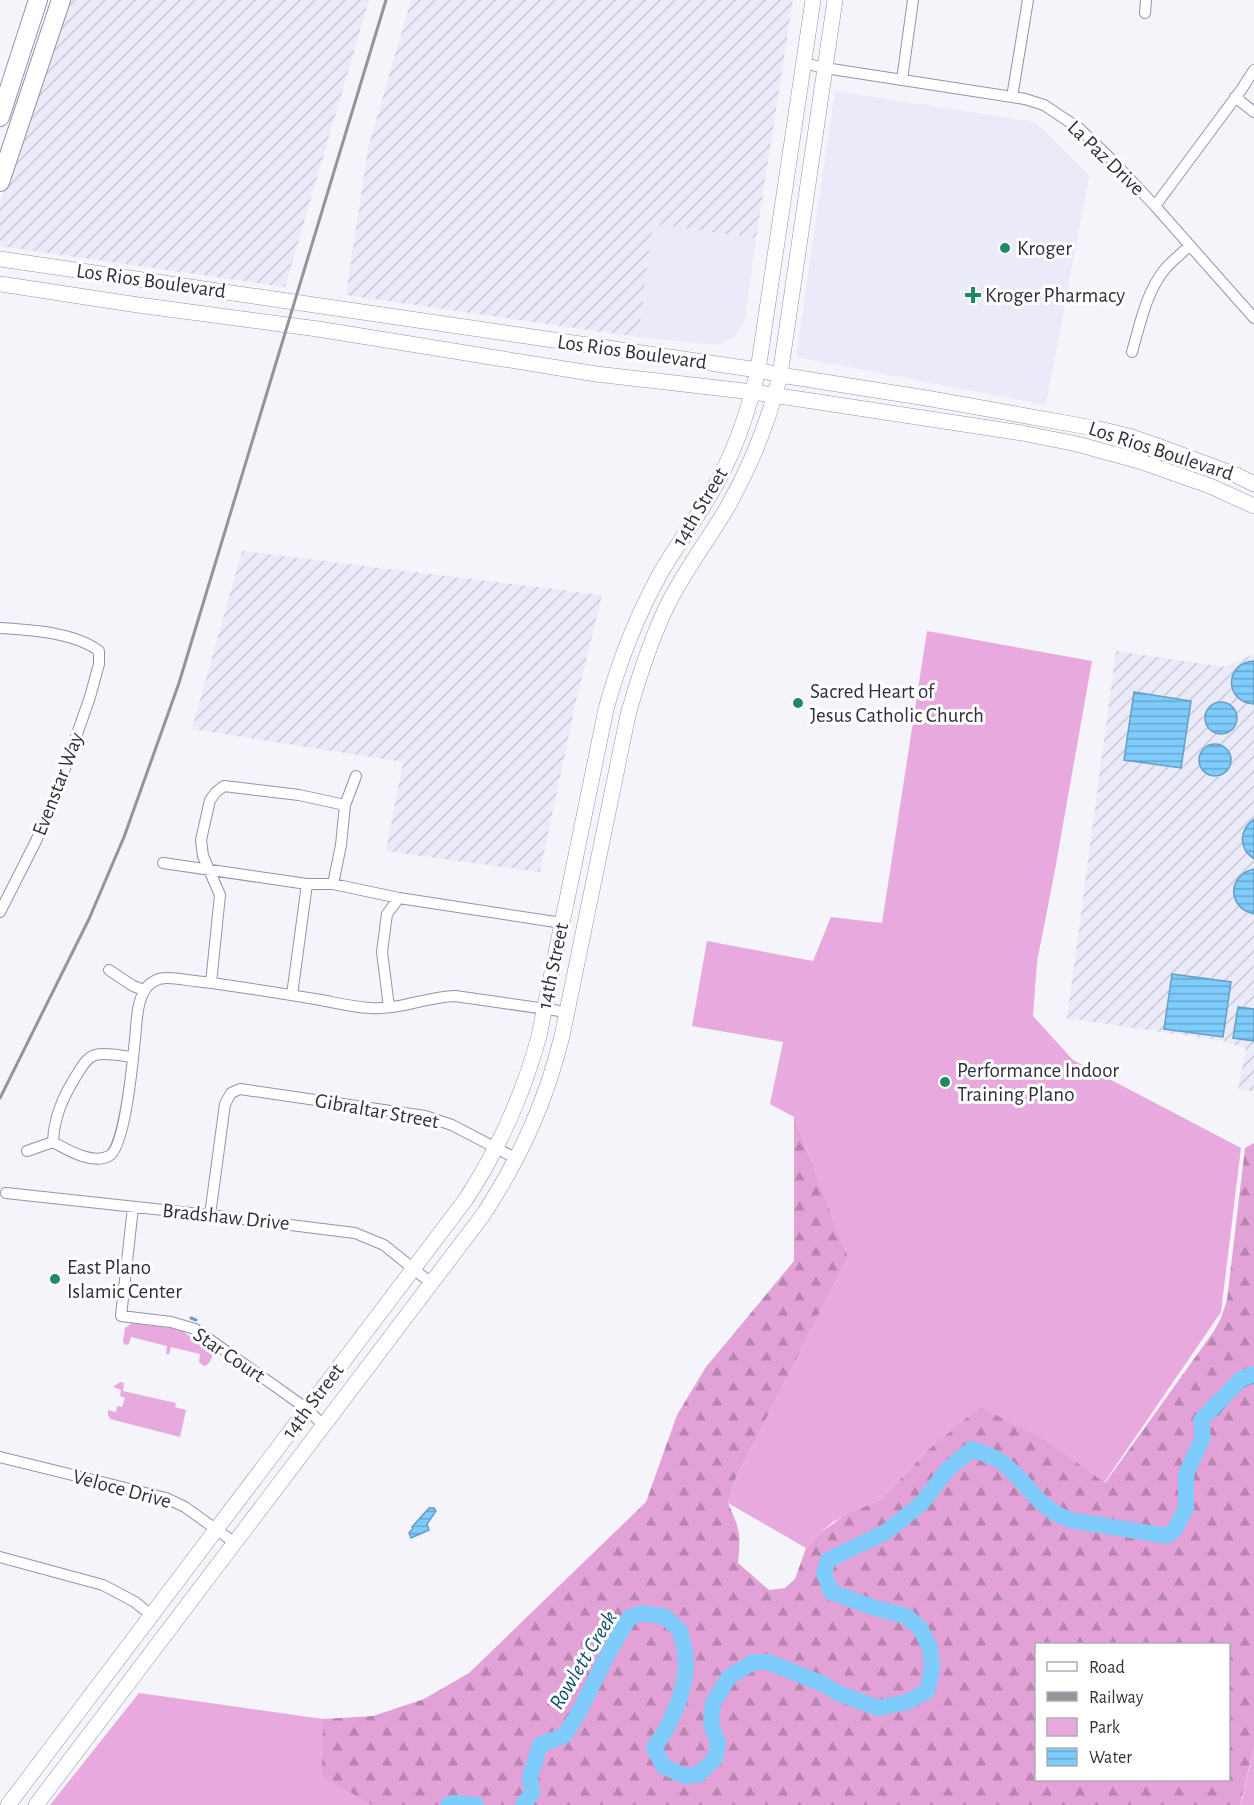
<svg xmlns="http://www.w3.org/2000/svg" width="1254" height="1805" font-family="'Alegreya Sans',sans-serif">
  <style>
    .built { fill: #eaeaf9 }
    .industrial { fill: url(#industrial-furrows) }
    .green { fill: #e8a9de }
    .forest { fill: url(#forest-firs); fill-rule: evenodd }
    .water { fill: url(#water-rules); stroke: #679ec3; stroke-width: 1.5 }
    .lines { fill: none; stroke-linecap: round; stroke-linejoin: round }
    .stream { stroke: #679ec3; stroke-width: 3 }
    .river { stroke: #7eccfc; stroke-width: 16 }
    .street-casing { stroke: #9393af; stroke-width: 12 }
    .secondary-casing { stroke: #9393af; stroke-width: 16 }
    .primary-casing { stroke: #9393af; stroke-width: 20 }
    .street { stroke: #fff; stroke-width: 10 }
    .secondary { stroke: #fff; stroke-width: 15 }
    .primary { stroke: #fff; stroke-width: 18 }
    .rail { stroke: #94949d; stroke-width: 3 }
    .poi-dot { fill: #1f8965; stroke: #fff; stroke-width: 2 }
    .labels { text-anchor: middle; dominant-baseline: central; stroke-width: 6; stroke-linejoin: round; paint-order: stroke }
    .street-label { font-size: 21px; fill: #31313d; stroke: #fff }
    .poi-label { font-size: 21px; fill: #31313d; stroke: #fff; text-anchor: start }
    .water-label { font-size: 22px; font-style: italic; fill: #0e4d6c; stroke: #fff }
  </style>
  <defs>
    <pattern id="industrial-furrows" width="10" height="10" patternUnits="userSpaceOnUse" patternTransform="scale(1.5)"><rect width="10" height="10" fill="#eaeaf9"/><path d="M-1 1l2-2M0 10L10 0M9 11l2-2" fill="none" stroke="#c9c9d6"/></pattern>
    <pattern id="forest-firs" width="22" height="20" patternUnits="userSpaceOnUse" patternTransform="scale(1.5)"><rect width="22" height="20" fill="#e2a2d7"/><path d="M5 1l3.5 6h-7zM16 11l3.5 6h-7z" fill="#b885b0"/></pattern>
    <pattern id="water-rules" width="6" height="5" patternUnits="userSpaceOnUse" patternTransform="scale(1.5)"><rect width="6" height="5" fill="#7eccfc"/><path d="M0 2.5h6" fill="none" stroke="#68a6cd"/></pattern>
  </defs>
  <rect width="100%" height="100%" fill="#f4f4fa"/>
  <path class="built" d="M 835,91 L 1035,122 L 1089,176 L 1046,405 L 796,357 Z
    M 653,224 L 756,238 L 745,320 L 735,336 L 718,345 L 638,337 Z"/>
  <path class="industrial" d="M 67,0 L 369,0 L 285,287 L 0,246 L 0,203 Z
    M 411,0 L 793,0 L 756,238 L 653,224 L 638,337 L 346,295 L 368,148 Z
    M 242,551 L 602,595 L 576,701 L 540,872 L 386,851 L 403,762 L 192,729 Z
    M 1116,651 L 1225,667 L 1254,654 L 1254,1091 L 1238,1089 L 1246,1049 L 1224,1041 L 1067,1018 Z"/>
  <path class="green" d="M 927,631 L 1092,661 L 1055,870 L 1037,962 L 1033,1016 L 1073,1060 L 1241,1148 L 1221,1312 L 1104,1483 L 1047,1441 L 928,1450 L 882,1499 L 833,1522 L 820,1533 L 806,1548 L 728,1503 L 734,1482 L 848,1257 L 794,1117 L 770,1104 L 783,1042 L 692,1026 L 707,941 L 813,961 L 831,917 L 882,923 Z
    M 132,1323 L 171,1328 L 182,1331 L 210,1349 C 215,1356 211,1360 207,1365 L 204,1366 L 199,1362 L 200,1354 L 171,1347 L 169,1354 L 166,1354 L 167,1346 L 131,1337 L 129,1344 L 125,1345 L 123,1342 L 125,1328 Z
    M 120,1382 L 124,1383 L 123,1391 L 176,1403 L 175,1407 L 186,1410 L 180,1437 L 110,1419 L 108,1415 L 108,1410 L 116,1412 L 117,1406 L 122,1407 L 125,1398 L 120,1396 L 121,1390 L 113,1387 Z
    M 139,1693 L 323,1719 L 445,1805 L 50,1805 Z
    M 1254,1747 L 1254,1805 L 1240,1805 L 1242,1799 Z"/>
  <path class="forest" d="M 794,1117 L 848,1257 L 734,1482 L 728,1503 C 740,1530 741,1533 738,1563 L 769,1590 L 785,1588 L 795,1579 L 806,1548 L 820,1533 L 844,1516 L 882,1499 L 928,1450 L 980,1407 L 1047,1441 L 1105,1483 L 1214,1331 L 1221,1318 L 1227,1300 L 1245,1148 L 1254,1143 L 1254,1747 L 1240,1805 L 372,1805 L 322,1776 L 323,1719 L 373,1716 L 424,1699 L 469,1673 L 646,1502 L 677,1415 L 706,1367 L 794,1261 ZM 1036,1644 L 1228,1644 L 1228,1780 L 1036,1780 Z"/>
  <path class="water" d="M 1254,661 L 1254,704 C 1224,702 1224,663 1254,661 Z
    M 1134,692 L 1191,701 L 1181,768 L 1124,760 Z
    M1205 718a16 16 0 1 1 32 0a16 16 0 1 1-32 0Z
    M1199 760a16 16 0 1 1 32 0a16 16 0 1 1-32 0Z
    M 1254,819 L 1254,859 C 1238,848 1239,830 1254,819 Z
    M 1254,869 L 1254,914 C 1227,908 1227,875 1254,869 Z
    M 1172,974 L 1231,982 L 1223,1037 L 1164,1029 Z
    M 1238,1007 L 1254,1009 L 1254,1041 L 1233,1038 Z
    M 1254,1369 L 1254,1383 C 1239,1385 1227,1404 1218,1415 L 1209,1404 C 1222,1390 1234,1373 1254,1369 Z
    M 429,1508 L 434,1508 L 436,1511 L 427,1524 L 429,1530 L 411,1538 L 409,1533 L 413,1528 L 412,1527 Z"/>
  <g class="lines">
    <path class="stream" d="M 191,1318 L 196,1320"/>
    <path class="river" d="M 448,1805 L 453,1803 L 476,1805
      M 523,1805 L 532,1793 L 530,1777 L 540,1745 L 565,1735 L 580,1710 L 610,1650 L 629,1618 L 642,1613 L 665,1617 L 680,1631 L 685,1652 L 686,1671 L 680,1698 L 668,1726 L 654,1748 L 664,1767 L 686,1776 L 698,1775 L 715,1759 L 718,1743 L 711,1724 L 713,1703 L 729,1677 L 753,1662 L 768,1662 L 823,1684 L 838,1693 L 878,1708 L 907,1702 L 927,1691 L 932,1669 L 930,1648 L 920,1628 L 906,1616 L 875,1608 L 831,1592 L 824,1573 L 828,1560 L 886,1532 L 922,1503 L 947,1470 L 972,1449 C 982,1453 994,1456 1003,1463 C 1029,1484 1037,1508 1070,1520 L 1167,1536 L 1175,1529 L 1186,1508 L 1186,1474 L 1203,1437 L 1201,1420 L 1241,1379 L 1254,1374"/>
    <g class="street-casing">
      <path id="street" d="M 1145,13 L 1146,0
        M 803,63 L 825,68 L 1025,99 L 1044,105 L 1080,129 L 1113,161 L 1155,206 L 1254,318
        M 902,80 L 913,0
        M 1012,97 L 1028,0
        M 1235,97 L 1254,112
        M 1155,206 L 1241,90 L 1254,70
        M 1132,352 C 1140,325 1146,292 1165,269 C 1172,261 1181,254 1189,246
        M 0,628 C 30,630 74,632 99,651 L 99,664 L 90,697 L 57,791 L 36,841 L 0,912
        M 163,863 L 307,884 L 333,884 L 399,898 L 562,923
        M 333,884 L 341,845 L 345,805 L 356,776
        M 109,970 L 133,986 L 144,990
        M 211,983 L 220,895 L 203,856 L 201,840 L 210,800 L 216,792 L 224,786 L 299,795 L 345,805
        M 292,995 L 307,884
        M 389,1007 L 382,952 L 387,914 L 399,898
        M 133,1057 C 121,1056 106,1052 95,1055 C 86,1058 81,1068 76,1076 C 63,1097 54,1117 53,1142 C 68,1150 92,1165 109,1156 C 125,1148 133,1059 135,1039 C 137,1022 136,995 151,983 C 153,982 156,980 159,979 C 169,976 184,980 195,981 C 237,986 279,993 321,1000 C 337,1003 353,1007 370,1008 C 399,1010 426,997 455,996 L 567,1012
        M 27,1151 L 53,1142
        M 6,1193 L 210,1215 L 355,1233 L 384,1245 L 431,1283
        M 133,1207 L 121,1316 L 171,1322 L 195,1329 L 307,1409 L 323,1425
        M 210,1215 L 225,1104 L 231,1093 L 240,1089 L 425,1116 L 452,1125 L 517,1159
        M 0,1457 L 166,1498 L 185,1507 L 235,1543
        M 0,1557 L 103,1585 L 135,1602 L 151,1615"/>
    </g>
    <g class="secondary-casing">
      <path id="secondary" d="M 0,259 L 758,370 L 780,375 L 926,398 L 1099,429 L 1129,436 L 1158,446 L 1236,475 L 1254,484
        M 0,284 L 138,305 L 318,329 L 596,374 L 753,392 L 1022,433 L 1077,444 L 1139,461 L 1210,486 L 1254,506
        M 8,1805 L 466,1199 C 500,1147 523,1095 539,1036 L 606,709 C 619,662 636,617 660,574 C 676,546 695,521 711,493 C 734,455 748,413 758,370 L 813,0
        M 36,1805 L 483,1215 C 520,1158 546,1102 562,1036 L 628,715 C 639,676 651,638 669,602 C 686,569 708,540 727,508 C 750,467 769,421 780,375 L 835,0"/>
    </g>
    <g class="primary-casing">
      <path id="primary" d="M 0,117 L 38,0
        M 0,182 L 61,0"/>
    </g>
    <use href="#street" class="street"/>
    <use href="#secondary" class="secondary"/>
    <use href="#primary" class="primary"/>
    <path class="rail" d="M 0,1098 L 89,919 L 124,837 L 179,683 L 386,0"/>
  </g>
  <g class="poi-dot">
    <circle cx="1005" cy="248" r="6"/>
    <path d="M970 286h6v6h6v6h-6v6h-6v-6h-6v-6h6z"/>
    <circle cx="798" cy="703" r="6"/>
    <circle cx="945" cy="1082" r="6"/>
    <circle cx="55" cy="1279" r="6"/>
  </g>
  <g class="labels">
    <g class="street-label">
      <text transform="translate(1106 158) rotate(44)">La Paz Drive</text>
      <text transform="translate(151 281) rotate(8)">Los Rios Boulevard</text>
      <text transform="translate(632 352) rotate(8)">Los Rios Boulevard</text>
      <text transform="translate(1161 451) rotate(18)">Los Rios Boulevard</text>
      <text transform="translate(700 507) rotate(-59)">14th Street</text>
      <text transform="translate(58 784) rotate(-69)">Evenstar Way</text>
      <text transform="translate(553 966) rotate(-78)">14th Street</text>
      <text transform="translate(377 1111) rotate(10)">Gibraltar Street</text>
      <text transform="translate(226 1217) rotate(6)">Bradshaw Drive</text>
      <text transform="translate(229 1355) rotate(34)">Star Court</text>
      <text transform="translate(313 1401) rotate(-53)">14th Street</text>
      <text transform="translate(122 1489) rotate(15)">Veloce Drive</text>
    </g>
    <g class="poi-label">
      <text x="1017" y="248">Kroger</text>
      <text x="985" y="295">Kroger Pharmacy</text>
      <text x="810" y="691">Sacred Heart of<tspan x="810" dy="24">Jesus Catholic Church</tspan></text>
      <text x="957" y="1070">Performance Indoor<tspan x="957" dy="24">Training Plano</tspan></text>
      <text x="67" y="1267">East Plano<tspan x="67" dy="24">Islamic Center</tspan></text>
    </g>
    <g class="water-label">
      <text transform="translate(583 1660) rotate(-59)">Rowlett Creek</text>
    </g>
  </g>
  <rect x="1035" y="1643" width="195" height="138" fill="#ffffff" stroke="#adadb1" stroke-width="1.5"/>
  <rect x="1047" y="1662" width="30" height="9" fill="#ffffff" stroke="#adadb1" stroke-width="1.5"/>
  <text x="1089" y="1673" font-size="18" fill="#31313d">Road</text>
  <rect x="1047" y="1692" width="30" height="9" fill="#94949d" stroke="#adadb1" stroke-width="1.5"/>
  <text x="1089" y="1703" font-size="18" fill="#31313d">Railway</text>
  <rect x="1047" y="1718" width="30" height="18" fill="#e8a9de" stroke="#adadb1" stroke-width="1.5"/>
  <text x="1089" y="1733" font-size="18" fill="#31313d">Park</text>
  <rect x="1047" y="1748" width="30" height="18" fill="url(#water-rules)" stroke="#adadb1" stroke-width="1.5"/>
  <text x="1089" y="1763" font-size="18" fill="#31313d">Water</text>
</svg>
